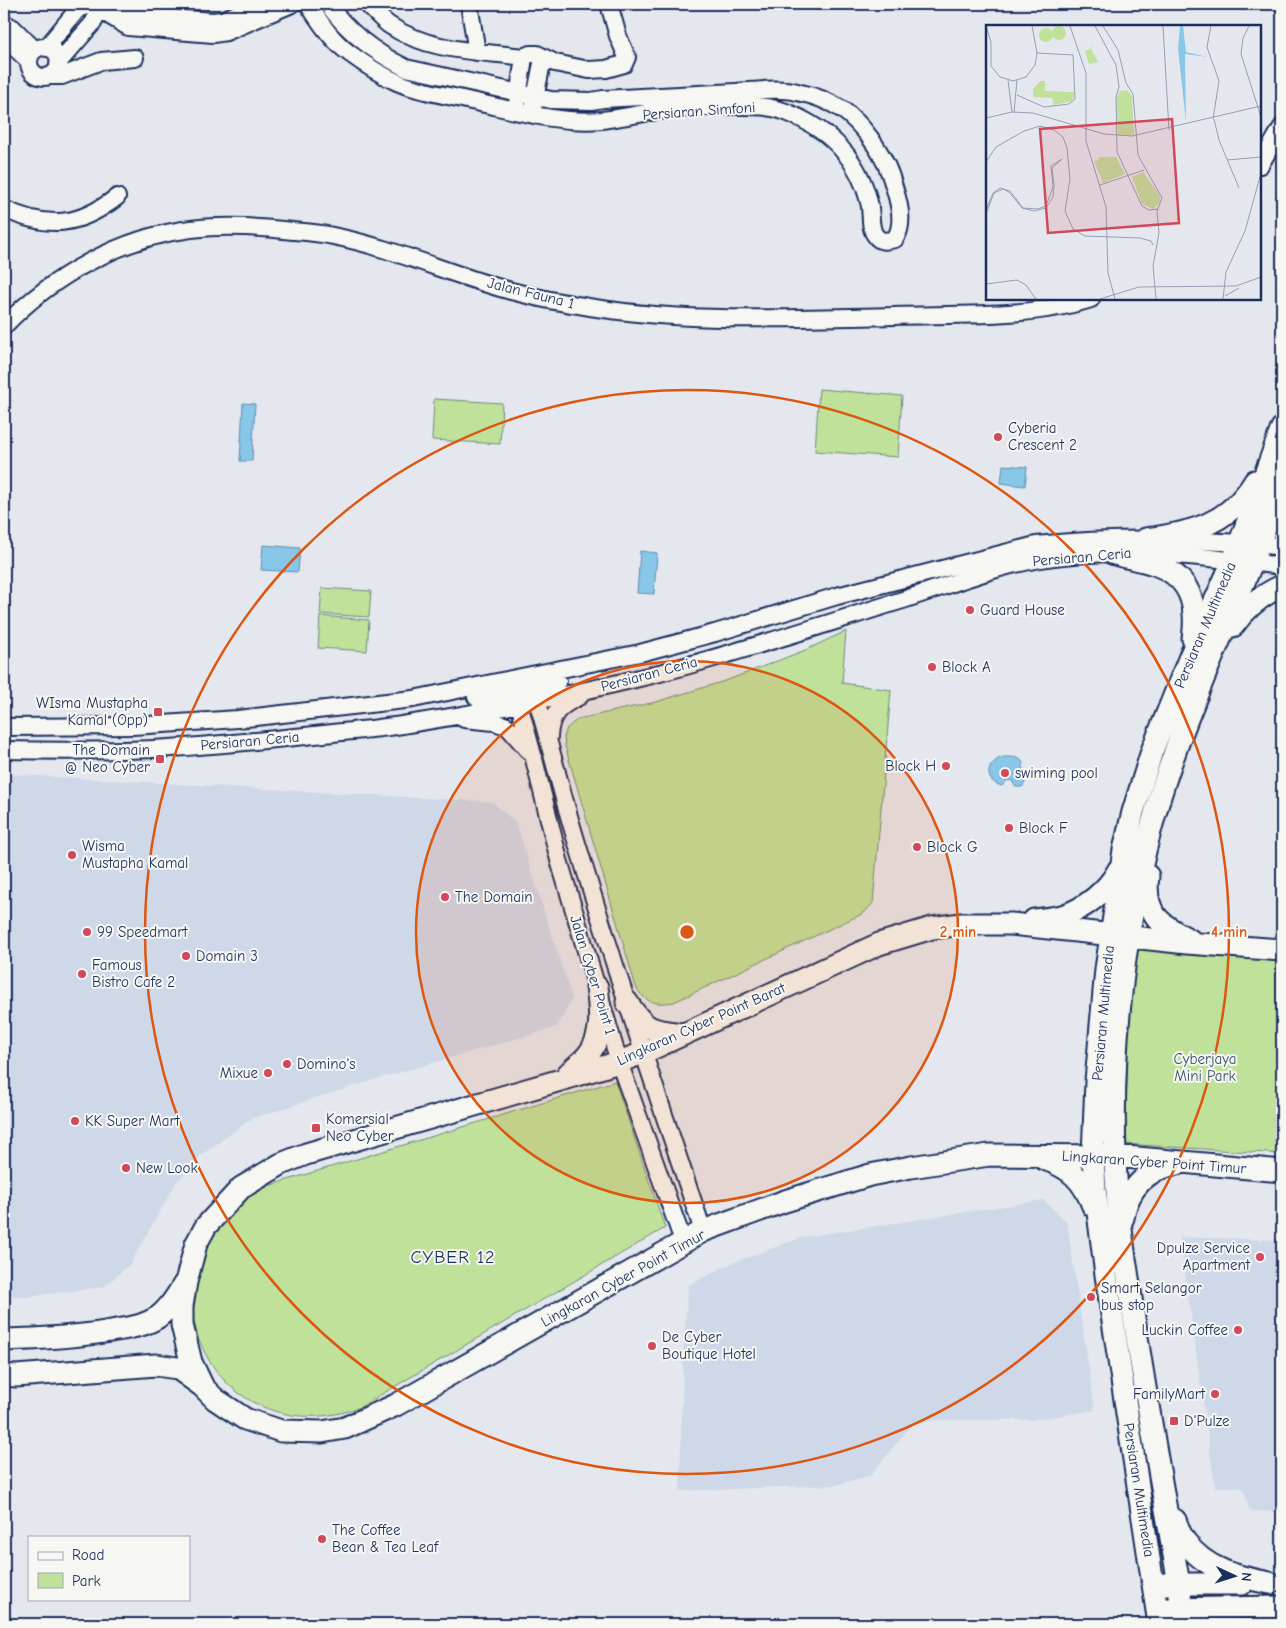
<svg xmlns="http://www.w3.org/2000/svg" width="1286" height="1628" font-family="'Comic Neue',sans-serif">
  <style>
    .built { fill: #ced8e9 }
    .green { fill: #c0e19a; stroke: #6e887c }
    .water { fill: #89c7e9; stroke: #5d8ab1 }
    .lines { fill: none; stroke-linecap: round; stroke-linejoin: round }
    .minor-casing { stroke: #1b2f5e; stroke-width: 20 }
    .major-casing { stroke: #1b2f5e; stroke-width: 25 }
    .minor { stroke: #f6f6f2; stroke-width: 16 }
    .major { stroke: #f6f6f2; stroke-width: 21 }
    .ring { fill: none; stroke: #de5710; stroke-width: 2.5 }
    .poi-dot { fill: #d1495b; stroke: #f6f6f2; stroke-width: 2 }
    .labels { text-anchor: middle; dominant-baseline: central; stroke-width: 4; stroke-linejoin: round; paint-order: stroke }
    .street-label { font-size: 15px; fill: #1b2f5e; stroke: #f6f6f2 }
    .poi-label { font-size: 15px; fill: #1b2f5e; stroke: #f6f6f2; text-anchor: start }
    .park-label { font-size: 15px; fill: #3c536a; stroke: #f6f6f2 }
    .quarter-label { font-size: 18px; letter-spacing: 1px; fill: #1b2f5e; stroke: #f6f6f2 }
    .inset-road { fill: none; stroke: #949eb4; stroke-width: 1 }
    .view { fill: #d1495b; fill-opacity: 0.15; stroke: #d1495b; stroke-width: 2.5 }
    .inset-edge { fill: none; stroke: #1b2f5e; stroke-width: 2.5 }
    .centre { fill: #de5710; stroke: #f6f6f2; stroke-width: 2.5 }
    .ring-label { font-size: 15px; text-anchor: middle; font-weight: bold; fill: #de5710; stroke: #f6f6f2; stroke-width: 4; stroke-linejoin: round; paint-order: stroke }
  </style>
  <rect width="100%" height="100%" fill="#e4e8ee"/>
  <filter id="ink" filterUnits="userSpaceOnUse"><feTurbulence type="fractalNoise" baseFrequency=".02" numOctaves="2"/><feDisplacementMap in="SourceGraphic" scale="10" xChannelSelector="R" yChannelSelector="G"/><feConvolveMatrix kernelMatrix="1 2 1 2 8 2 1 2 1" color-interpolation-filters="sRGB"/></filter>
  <g filter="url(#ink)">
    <path class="built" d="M 4,774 L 493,802 L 516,823 L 572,998 L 557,1027 L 360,1084 L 251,1119 L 200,1156 L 176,1183 L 130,1264 L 104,1287 L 26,1297 L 4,1295 Z
      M 1043,1200 L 1067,1222 L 1095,1410 L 1031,1420 L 936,1420 L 913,1423 L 870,1476 L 835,1485 L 680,1491 L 683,1356 L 688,1285 L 732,1263 L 803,1237 Z
      M 1180,1237 L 1282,1240 L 1282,1512 L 1250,1511 L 1243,1489 L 1239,1487 L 1215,1487 Z"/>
    <path class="green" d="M 819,389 L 902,396 L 898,457 L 815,451 Z
      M 434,399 L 502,403 L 500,444 L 432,440 Z
      M 322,588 L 371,591 L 369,617 L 320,614 Z
      M 320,616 L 369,620 L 367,651 L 318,648 Z
      M 846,631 L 842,683 L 891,690 L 873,903 L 864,913 L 674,1002 C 656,1005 645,1003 636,987 L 565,746 L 564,737 L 567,728 L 578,719 L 656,702 L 728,680 L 808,649 Z
      M 1136,946 L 1282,957 L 1282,1154 L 1125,1144 L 1129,1024 Z
      M 615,1081 L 665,1228 L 360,1407 C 293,1433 220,1404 197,1334 C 194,1321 190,1306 191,1292 C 192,1285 196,1277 198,1271 C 201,1261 202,1246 208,1238 C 212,1232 241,1200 247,1197 C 255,1192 263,1189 271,1185 Z"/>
    <path class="water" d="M 243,403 L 255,404 L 252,461 L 240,461 Z
      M 1003,465 L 1027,467 L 1025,486 L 1001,483 Z
      M 263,545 L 300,548 L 298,572 L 261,570 Z
      M 640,551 L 657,553 L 654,594 L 637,593 Z
      M 1003,757 C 1009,757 1025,756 1023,766 C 1023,769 1022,772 1022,775 L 1025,778 L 1025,783 L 1022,787 L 1016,787 L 1011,780 L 1006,781 L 1002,786 C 982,781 987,762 1003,757 Z"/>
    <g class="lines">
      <g class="minor-casing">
        <path id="minor" d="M 112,4 L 132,15 L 213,21 L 222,20 L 260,4
          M 308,4 C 320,22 331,40 349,53 C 364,64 381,75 397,82 C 420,92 447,95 471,101 C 514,110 558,124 602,120 C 618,118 634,115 650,112 C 678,108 706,107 733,106 C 751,106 768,105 786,112 C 829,129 858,157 869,202 C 872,212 869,227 875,235 C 880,243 888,241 895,239 C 907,221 896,193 890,174 C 881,150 863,125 843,110 C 829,101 812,95 797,92 C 780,87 754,91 736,92 C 692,94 648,97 603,99 L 591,101 L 551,100 L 406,68 C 376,53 347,32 328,4
          M 367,4 C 374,11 381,19 389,25 C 429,52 479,51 524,57 L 530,54 L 537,54 L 555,63 L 589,70 L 606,69 L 624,64 L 627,57 L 618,36 L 609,4
          M 469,4 L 477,52
          M 103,12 L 128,27 L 213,34 L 226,32 L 292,4
          M 4,23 L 13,28 L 35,50
          M 4,38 L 29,61
          M29 62a15 15 0 1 1 30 0a15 15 0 1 1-30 0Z
          M 46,48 L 77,10 L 88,5
          M 58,63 L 93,23 L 98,13
          M 49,76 L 62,76 L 101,61 L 135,58
          M 517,104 L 524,57
          M 533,108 L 543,58
          M 1260,165 L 1282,127
          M 4,209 C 48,229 78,227 117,197
          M 4,326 C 52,276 122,237 191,229 C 225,225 260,227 293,231 C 306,232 320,233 333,236 C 394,248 451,275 511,291 C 531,296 552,301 572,304 C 679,324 786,318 894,316 C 957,314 1031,318 1091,299
          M 558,681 C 544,684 519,686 519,704 L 533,755 L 559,860 L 619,1062 L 683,1241
          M 476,697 C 494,694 522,685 537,700 C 552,751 564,803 580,853 C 618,980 661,1106 703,1231
          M 464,719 L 494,722 L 507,726 L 528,750
          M 4,727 L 133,726 L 238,719 L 413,699 L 640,653 L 715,633 L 837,596 L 1036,545 C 1098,539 1159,538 1221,542 C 1241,543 1262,544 1282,547
          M 549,737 C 550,713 560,706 580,696
          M 4,750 C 54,751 104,751 154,749 C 211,746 268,740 324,734 C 350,731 376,729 402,725 C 486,712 570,695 652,675 C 738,653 825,624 909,598 C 949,585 994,567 1035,560 C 1117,546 1200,556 1282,566"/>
      </g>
      <g class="major-casing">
        <path id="major" d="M 1146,539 C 1192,533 1229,524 1255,481
          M 1112,553 C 1126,558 1140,559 1154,564 C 1190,576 1198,604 1193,639
          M 1233,626 C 1246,608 1261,595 1282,586
          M 1148,876 C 1143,913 1160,925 1190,940
          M 1034,920 C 1043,919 1053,918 1062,916 C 1085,909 1108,890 1119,869
          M 627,1002 C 645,1030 651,1031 684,1034
          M 567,1075 C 573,1068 581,1063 587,1056 C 604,1037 600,1010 597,987
          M 1044,1159 C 1071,1168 1083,1180 1093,1206
          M 1123,1218 C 1128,1188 1147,1169 1177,1164
          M 4,1340 C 40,1339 75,1337 111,1331 C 127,1328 143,1327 158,1317 C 169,1309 177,1296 184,1284
          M 4,1375 L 16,1376 L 156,1365 L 177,1368 L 202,1386 L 215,1399 L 245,1419 L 281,1431 L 322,1432 L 345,1428 L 396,1405 L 703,1231 L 785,1201 L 870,1175 L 911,1167 L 989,1155 L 1115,1156 L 1282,1171
          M 202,1385 L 191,1362 L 182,1325 L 182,1306 L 186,1282 L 196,1244 L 206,1226 L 241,1188 L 281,1164 L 306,1154 L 564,1079 L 619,1062 L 643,1053 L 879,944 L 932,928 L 961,924 L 1011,924 L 1187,943 L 1282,950
          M 1175,1520 C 1178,1527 1180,1535 1185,1541 C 1205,1570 1238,1577 1270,1583
          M 1165,1584 L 1242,1584
          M 1168,1609 L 1282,1607
          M 1159,1624 L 1106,1275 L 1095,1189 L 1093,1156 L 1096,1081 L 1106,969 L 1124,850 L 1133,812 L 1152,751 L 1191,654 L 1233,561 L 1282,428
          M 1183,1624 L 1179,1584 C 1162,1486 1144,1389 1130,1291 C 1123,1246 1116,1200 1115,1155 C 1111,1044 1125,916 1156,810 C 1180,726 1218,646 1251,565 C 1263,537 1272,508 1282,479"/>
      </g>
      <use href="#minor" class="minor"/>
      <use href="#major" class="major"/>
    </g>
  </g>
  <circle cx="687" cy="932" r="271" fill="#de5710" fill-opacity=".12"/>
  <g class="ring">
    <circle cx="687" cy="932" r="271"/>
    <circle cx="687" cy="932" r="542"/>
  </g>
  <g class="poi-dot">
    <circle cx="998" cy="437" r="5"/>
    <circle cx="970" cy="610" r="5"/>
    <circle cx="932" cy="667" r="5"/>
    <rect x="153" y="707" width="10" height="10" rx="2.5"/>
    <rect x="155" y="754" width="10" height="10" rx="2.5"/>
    <circle cx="946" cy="766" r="5"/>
    <circle cx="1005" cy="773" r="5"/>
    <circle cx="1009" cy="828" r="5"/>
    <circle cx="917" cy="847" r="5"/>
    <circle cx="72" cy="855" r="5"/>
    <circle cx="445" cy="897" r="5"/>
    <circle cx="87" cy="932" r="5"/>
    <circle cx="186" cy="956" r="5"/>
    <circle cx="82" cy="974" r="5"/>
    <circle cx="287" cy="1064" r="5"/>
    <circle cx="268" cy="1073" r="5"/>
    <circle cx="75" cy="1121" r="5"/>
    <rect x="311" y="1123" width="10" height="10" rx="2.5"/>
    <circle cx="126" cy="1168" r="5"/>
    <circle cx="1260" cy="1257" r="5"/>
    <circle cx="1091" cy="1297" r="5"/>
    <circle cx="1238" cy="1330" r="5"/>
    <circle cx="652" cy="1346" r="5"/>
    <circle cx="1215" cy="1394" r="5"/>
    <rect x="1169" y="1416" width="10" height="10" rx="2.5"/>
    <circle cx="322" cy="1539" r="5"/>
  </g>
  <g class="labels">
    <g class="street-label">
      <text transform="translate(699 111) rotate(-4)">Persiaran Simfoni</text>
      <text transform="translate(531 293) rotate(14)">Jalan Fauna 1</text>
      <text transform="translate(1082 557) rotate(-5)">Persiaran Ceria</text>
      <text transform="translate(1205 625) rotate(-67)">Persiaran Multimedia</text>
      <text transform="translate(649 674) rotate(-15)">Persiaran Ceria</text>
      <text transform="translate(250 741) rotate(-5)">Persiaran Ceria</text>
      <text transform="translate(593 975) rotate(73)">Jalan Cyber Point 1</text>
      <text transform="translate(1103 1013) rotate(-85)">Persiaran Multimedia</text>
      <text transform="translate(701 1024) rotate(-24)">Lingkaran Cyber Point Barat</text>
      <text transform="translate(1154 1162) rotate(4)">Lingkaran Cyber Point Timur</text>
      <text transform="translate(623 1278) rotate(-29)">Lingkaran Cyber Point Timur</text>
      <text transform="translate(1139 1490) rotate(81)">Persiaran Multimedia</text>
    </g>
    <g class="poi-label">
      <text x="1008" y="428">Cyberia<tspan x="1008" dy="17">Crescent 2</tspan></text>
      <text x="980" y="610">Guard House</text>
      <text x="942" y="667">Block A</text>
      <text x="148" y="703" text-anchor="end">WIsma Mustapha<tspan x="148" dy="17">Kamal (Opp)</tspan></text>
      <text x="150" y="750" text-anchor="end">The Domain<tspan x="150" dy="17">@ Neo Cyber</tspan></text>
      <text x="936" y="766" text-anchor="end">Block H</text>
      <text x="1015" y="773">swiming pool</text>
      <text x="1019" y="828">Block F</text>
      <text x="82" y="846">Wisma<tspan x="82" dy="17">Mustapha Kamal</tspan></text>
      <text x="927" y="847">Block G</text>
      <text x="455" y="897">The Domain</text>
      <text x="97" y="932">99 Speedmart</text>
      <text x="196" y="956">Domain 3</text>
      <text x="92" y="965">Famous<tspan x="92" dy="17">Bistro Cafe 2</tspan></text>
      <text x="297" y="1064">Domino's</text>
      <text x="258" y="1073" text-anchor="end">Mixue</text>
      <text x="326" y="1119">Komersial<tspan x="326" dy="17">Neo Cyber</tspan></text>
      <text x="85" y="1121">KK Super Mart</text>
      <text x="136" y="1168">New Look</text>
      <text x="1250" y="1248" text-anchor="end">Dpulze Service<tspan x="1250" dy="17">Apartment</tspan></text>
      <text x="1101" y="1288">Smart Selangor<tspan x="1101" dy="17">bus stop</tspan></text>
      <text x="1228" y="1330" text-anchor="end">Luckin Coffee</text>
      <text x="662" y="1337">De Cyber<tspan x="662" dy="17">Boutique Hotel</tspan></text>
      <text x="1205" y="1394" text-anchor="end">FamilyMart</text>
      <text x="1184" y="1421">D'Pulze</text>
      <text x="332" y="1530">The Coffee<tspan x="332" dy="17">Bean &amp; Tea Leaf</tspan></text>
    </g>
    <g class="park-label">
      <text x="1205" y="1059">Cyberjaya<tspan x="1205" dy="17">Mini Park</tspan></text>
    </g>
    <g class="quarter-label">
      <text x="453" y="1257">CYBER 12</text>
    </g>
  </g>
  <g transform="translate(986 25)">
    <rect width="275" height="275" fill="#e4e8ee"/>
    <path d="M66 8a7 7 0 1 1 14 0a7 7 0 1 1-14 0ZM53 10a7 7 0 1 1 14 0a7 7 0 1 1-14 0ZM 106,19 L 105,24 L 112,37 L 103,39 L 99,26 L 104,24 ZM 54,56 L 59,56 L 59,66 L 88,67 L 88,72 L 86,76 L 68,80 L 66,73 L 47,72 L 47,64 ZM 141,65 L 146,71 L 148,110 L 132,110 L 130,74 L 134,66 ZM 113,132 L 130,132 L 139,149 L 117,158 L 108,136 L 112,135 ZM 157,147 L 174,171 L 174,178 L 167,184 L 156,179 L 146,152 Z" fill="#c0e19a"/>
    <path d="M 194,1 L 197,1 L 200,27 L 221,32 L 199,29 L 200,97 L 192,24 Z" fill="#89c7e9"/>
    <path class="inset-road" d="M 0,1 L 5,17 L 5,41 L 14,52 L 27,56 L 40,52 L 49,40 L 51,28 L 46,1M 84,1 L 100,48 L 100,116 L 120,182 L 122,248 L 129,274M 109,1 L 130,40 L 133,62 L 130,72 L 131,127 L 156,181 L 163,185 L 172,184M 117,1 L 132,25 L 140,58 L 147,69 L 152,130 L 176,173 L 171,186 L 173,208 L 167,241 L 170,274M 177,1 L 183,105M 225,1 L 221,22 L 233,56 L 227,94M 263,1 L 257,13 L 255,29 L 275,92M 22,55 L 26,87M 31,70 L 58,82 L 83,79 L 89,74 L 87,30 L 51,28M 28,87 L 31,55M 0,93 L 26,87 L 47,88 L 118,109 L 146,111 L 275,81M 228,94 L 233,115 L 253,163M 241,135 L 275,132M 0,137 L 10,122 L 38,106 L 54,101 L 68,105 L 77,112 L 81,123 L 84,154 L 79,186 L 87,204 L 99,211 L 154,213 L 165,216 L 167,220M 114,160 L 158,145M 0,185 L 7,168 L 14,163 L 24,166 L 37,183 L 52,184 L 60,181 L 67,162 L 65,141 L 76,134 L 66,143 L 68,160 L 67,172 L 60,183 L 48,186 L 36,183 L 23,167 L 17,164 L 8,168 L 0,189M 0,259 L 31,255 L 40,260 L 50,274M 239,271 L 253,263M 114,274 L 153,262 L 250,261 L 275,252M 237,274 L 240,247 L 259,206 L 275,148"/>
    <path class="view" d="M 186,94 L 193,198 L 62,208 L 54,104 Z"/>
    <rect width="275" height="275" class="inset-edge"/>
  </g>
  <circle cx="687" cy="932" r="8" class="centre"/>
  <g class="ring-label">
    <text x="958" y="937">2 min</text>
    <text x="1229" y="937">4 min</text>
  </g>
  <rect width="1286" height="1628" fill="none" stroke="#f6f6f2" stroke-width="20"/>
  <rect x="10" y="10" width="1266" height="1608" fill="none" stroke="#1b2f5e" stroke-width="2" filter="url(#ink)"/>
  <rect x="28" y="1536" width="162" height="65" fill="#f6f6f2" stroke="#9ea6b7"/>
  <rect x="38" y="1552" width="25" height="8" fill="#f6f6f2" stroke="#9ea6b7"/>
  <text x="72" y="1560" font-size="15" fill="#1b2f5e">Road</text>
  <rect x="38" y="1573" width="25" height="15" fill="#c0e19a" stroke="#9ea6b7"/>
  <text x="72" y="1586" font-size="15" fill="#1b2f5e">Park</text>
  <g transform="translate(1234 1576) rotate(94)" stroke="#f6f6f2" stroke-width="4" paint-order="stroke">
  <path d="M0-4L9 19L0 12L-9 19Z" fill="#1b2f5e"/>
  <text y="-8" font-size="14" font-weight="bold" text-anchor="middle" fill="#1b2f5e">N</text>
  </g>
</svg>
